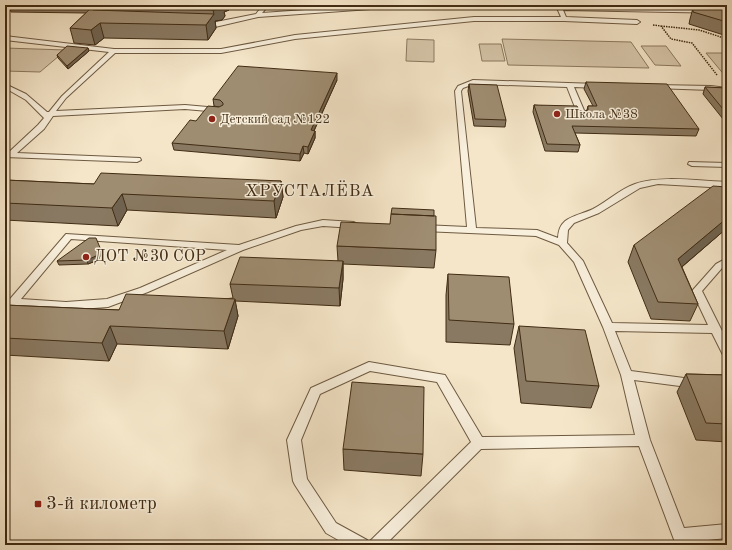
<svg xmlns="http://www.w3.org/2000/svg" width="732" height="550" font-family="'Old Standard TT',serif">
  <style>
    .green { fill: #d6c6aa; stroke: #8c795f }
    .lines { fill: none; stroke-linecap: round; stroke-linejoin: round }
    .service-casing { stroke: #6e5a41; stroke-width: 2 }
    .path { stroke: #412c14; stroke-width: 1.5; stroke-dasharray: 1.5 1; stroke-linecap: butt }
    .service { fill: #f8efdc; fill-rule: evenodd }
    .wall { fill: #897962; stroke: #412c14 }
    .shaded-wall { fill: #6f6350; stroke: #412c14 }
    .building { fill: #9f8d72; stroke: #412c14 }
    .poi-dot { fill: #8f2418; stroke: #f8efdc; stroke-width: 1.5 }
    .labels { text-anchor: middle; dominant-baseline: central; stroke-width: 3; stroke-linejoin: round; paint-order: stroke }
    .far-poi-label { font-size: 13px; fill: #412c14; stroke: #f8efdc; text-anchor: start }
    .poi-label { font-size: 16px; fill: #412c14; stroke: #f8efdc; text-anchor: start }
    .neighbourhood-label { font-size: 17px; letter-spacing: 1px; fill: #412c14; stroke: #f8efdc }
    .near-poi-label { font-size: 19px; fill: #412c14; stroke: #f8efdc; text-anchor: start }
  </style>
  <rect width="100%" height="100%" fill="#f5e6c9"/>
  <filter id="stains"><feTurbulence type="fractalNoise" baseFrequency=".005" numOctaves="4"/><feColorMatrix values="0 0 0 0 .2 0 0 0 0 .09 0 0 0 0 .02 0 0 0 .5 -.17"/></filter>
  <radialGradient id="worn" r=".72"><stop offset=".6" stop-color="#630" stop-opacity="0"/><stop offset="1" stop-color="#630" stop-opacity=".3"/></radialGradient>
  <path class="green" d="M 407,39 L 434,40 L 434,62 L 406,61 Z
    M 502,39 L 631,42 L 649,68 L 508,65 Z
    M 479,44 L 501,44 L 505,61 L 482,61 Z
    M 641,46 L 666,46 L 681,66 L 655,65 Z
    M 5,48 L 66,50 L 40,72 L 5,71 Z
    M 706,53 L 727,53 L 727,77 L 726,77 Z"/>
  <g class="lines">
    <g class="service-casing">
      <path id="service" d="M 225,5 L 261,5 L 258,7 L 215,9 L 212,7 Z
        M 263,5 L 269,5 L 262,13 L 377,5 L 402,5 L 399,7 L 258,17 L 215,27 L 204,27 L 201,25 L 256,14 Z
        M 560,6 L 727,9 L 727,13 L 563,10 L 566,17 L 637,20 L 640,22 L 637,24 L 564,21 L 474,21 L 295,39 L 221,53 L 115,53 L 66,98 L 56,111 L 185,105 L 219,108 L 222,110 L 219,112 L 185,109 L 53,116 L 44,129 L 17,153 L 140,158 L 141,160 L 137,162 L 5,157 L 5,153 L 8,153 L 38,125 L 44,118 L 26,100 L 5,88 L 5,84 L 26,94 L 47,112 L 49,112 L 62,96 L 109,52 L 5,40 L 5,36 L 114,49 L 221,49 L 295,35 L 474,17 L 561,17 L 557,8 Z
        M 473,80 L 598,84 L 601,86 L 598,88 L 574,87 L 586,115 L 582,117 L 578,115 L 567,87 L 474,84 L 463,88 L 461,91 L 476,228 L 537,230 L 558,238 C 559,216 576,217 593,209 C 607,202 620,189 635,184 C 661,175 699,181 727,182 L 727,188 L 658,184 L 640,188 L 599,213 L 574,223 L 568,230 L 567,243 L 583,261 L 612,323 L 708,325 L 692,291 L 716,264 L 727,258 L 727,265 L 722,268 L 702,291 L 727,341 L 727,356 L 723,355 L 712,333 L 615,331 L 631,371 L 699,380 L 701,383 L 699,386 L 695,388 L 634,380 L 650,440 L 684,528 L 727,524 L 727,538 L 689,542 L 690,545 L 676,545 L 639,446 L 481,449 L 385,545 L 347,545 L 326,533 L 295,485 L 293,481 L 287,440 L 311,388 L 369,362 L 445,375 L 482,437 L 635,435 L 621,375 L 603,327 L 574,262 L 559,245 L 536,236 L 423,231 L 418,228 L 423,225 L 467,227 L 455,91 L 458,86 ZM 370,371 L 437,382 L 471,442 L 368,543 L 367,540 L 336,523 L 307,479 L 301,440 L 320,394 Z
        M 656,85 L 711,86 L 727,88 L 727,92 L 711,90 L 654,88 L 653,87 Z
        M 689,162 L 727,163 L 727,167 L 692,166 L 688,164 Z
        M 323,220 L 354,222 L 359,225 L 354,228 L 323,226 L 301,230 L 243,250 L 148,292 L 108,307 L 66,310 L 5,306 L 5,298 L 10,299 L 66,234 L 239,245 L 296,226 ZM 71,239 L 227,250 L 140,288 L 107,299 L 66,302 L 21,299 Z"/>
    </g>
    <path class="path" d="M 653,25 L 661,26 L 671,39 L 692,43 L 717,75
      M 661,26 L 699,30 L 727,39"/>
    <use href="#service" class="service"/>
  </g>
  <path class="wall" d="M 9,5 L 228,5 L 229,10 L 224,12 L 225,16 L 222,20 L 215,21 L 216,28 L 208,40 L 104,38 L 95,45 L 74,43 L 70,28 L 86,13 L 11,12 Z
    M 693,8 L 727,8 L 727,36 L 689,24 L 690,19 Z
    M 88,48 L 89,51 L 68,69 L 58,58 L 57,55 Z
    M 337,80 L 314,131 L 315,131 L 315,138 L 308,154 L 304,153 L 300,161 L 174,150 L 172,143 L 196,121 L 219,107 L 214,106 L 213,99 Z
    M 586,82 L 699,129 L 696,136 L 575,133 L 580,145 L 578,152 L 545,151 L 533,112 L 534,105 L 579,110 L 583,112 L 587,110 L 588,106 L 593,106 L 584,89 Z
    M 469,84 L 506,120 L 505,127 L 474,126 L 468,91 Z
    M 705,87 L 727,88 L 727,124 L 703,94 Z
    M 5,180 L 94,184 L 281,181 L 283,197 L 276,218 L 127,210 L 118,226 L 5,220 Z
    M 727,228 L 682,267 L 698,304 L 690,321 L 651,319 L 628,262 L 634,245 Z
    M 337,246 L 436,250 L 434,268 L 343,264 L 343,279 L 340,306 L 235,301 L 238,316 L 228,349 L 117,344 L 109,361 L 5,355 L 5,305 L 119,310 L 233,298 L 230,284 L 338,261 Z
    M 101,250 L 102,253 L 98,260 L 88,264 L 59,265 L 57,261 Z
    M 448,274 L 514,324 L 510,345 L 446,342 L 446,295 Z
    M 519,326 L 599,386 L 591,408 L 521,403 L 514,348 Z
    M 686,374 L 727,375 L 727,442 L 696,440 L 677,392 Z
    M 343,449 L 423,454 L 421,476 L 344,470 Z"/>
  <path class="shaded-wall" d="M 102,5 L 115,5 L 105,8 L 106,12 L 104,13 Z
    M 214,5 L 228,5 L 229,10 L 224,12 L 225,16 L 222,20 L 215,21 L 216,28 L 208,40 L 206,25 L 214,14 L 213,10 Z
    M 100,23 L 104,38 L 95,45 L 91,30 Z
    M 88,48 L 89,51 L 68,69 L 67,66 Z
    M 337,73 L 337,80 L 311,137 L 311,130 Z
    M 5,128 L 7,134 L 5,136 Z
    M 315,131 L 315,138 L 308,154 L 308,147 Z
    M 303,146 L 304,153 L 300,161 L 300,154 Z
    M 281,181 L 283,197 L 276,218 L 274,201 Z
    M 122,194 L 127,210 L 118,226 L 112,208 Z
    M 727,218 L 727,228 L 671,276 L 678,259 Z
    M 101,250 L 102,253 L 98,260 L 88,264 L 87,260 Z
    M 343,261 L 343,279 L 340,306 L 339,288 Z
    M 235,299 L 238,316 L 228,349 L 224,331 Z
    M 110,326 L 117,344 L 109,361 L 102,343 Z"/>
  <path class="building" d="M 109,5 L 223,5 L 220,9 L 213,10 L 105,8 Z
    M 91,8 L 93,10 L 214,14 L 206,25 L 100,23 L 91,30 L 70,28 Z
    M 693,8 L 727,8 L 727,22 L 693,12 Z
    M 67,46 L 88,48 L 67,66 L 57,55 Z
    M 238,66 L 337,73 L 311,130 L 315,131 L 308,147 L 303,146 L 300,154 L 172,143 L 190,120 L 196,121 L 208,106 L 219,107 L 223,105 L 223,103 L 220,100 L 213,99 Z
    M 586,82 L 667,84 L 699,129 L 572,126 L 580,145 L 547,144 L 534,105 L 577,106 L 579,110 L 583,112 L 588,110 L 588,106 L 597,106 Z
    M 469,84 L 497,85 L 506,120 L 475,119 Z
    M 705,87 L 727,88 L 727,114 Z
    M 101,173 L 281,181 L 274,201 L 122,194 L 112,208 L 5,203 L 5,180 L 94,184 Z
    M 713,186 L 727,187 L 727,218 L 678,259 L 698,304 L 658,302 L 634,245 Z
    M 392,208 L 434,210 L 434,216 L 391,214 Z
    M 391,214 L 436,216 L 436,250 L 337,246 L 341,222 L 390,224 Z
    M 89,238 L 96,238 L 101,250 L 96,256 L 87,260 L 57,261 Z
    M 240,257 L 343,261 L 339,288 L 230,284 Z
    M 448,274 L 509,277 L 514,324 L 449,320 Z
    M 126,294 L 235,299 L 224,331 L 110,326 L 102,343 L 5,338 L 5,305 L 119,310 Z
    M 519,326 L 585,330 L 599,386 L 526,381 Z
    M 686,374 L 727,375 L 727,424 L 706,423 Z
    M 352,382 L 424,387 L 423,454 L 343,449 Z"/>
  <g class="poi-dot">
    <circle cx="557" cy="114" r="4"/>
    <circle cx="212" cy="119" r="4"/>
    <circle cx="86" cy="257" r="4"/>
    <rect x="34" y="500" width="8" height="8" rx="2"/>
  </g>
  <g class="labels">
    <g class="far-poi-label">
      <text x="565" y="114">Школа №38</text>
      <text x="220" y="119">Детский сад №122</text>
    </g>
    <g class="poi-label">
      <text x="94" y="257">ДОТ №30 СОР</text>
    </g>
    <g class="neighbourhood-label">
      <text x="310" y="191">ХРУСТАЛЁВА</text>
    </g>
    <g class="near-poi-label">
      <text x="46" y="504">3-й километр</text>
    </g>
  </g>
  <rect width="732" height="550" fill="none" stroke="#f5e6c9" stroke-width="20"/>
  <rect x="6" y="6" width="720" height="538" fill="none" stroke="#412c14" stroke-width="2"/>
  <rect x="10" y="10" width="712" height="530" fill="none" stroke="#412c14"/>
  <rect width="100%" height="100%" filter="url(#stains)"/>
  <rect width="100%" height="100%" fill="url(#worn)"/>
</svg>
